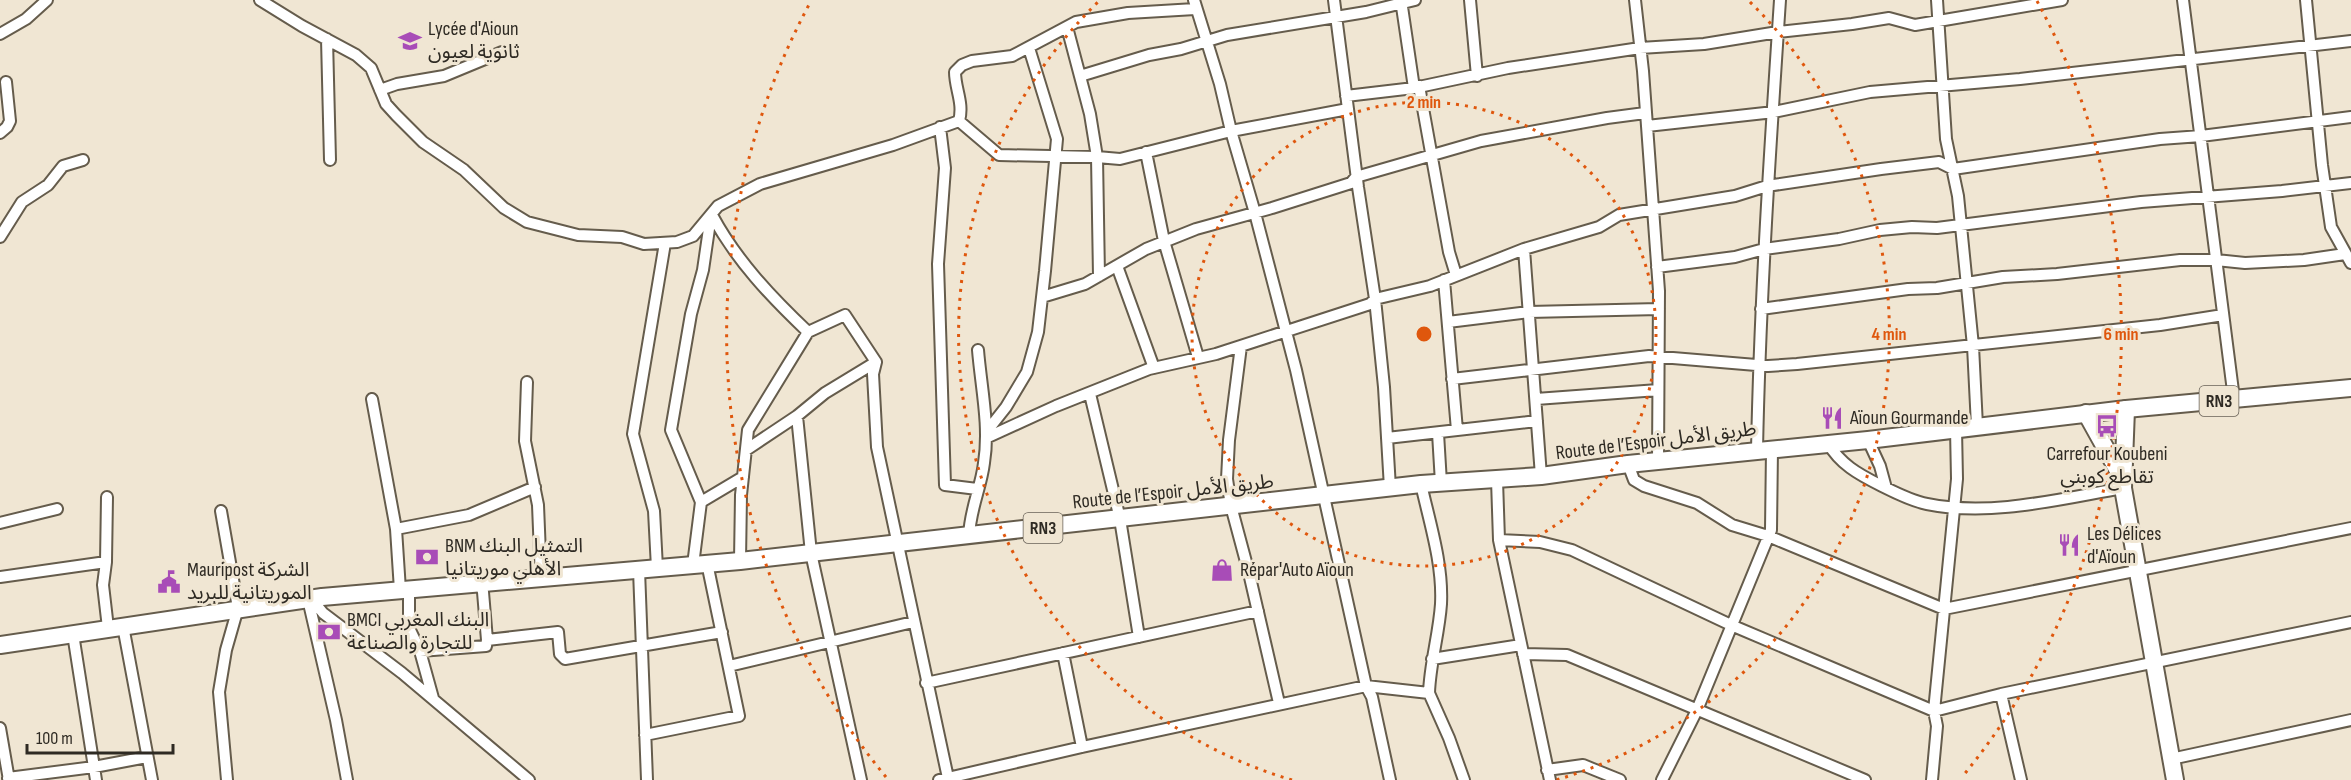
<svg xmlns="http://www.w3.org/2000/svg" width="2351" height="780" font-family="'Sofia Sans Condensed','Noto Sans Arabic',sans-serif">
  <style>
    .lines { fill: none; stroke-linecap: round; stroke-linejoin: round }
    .minor-casing { stroke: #655c4c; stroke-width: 14 }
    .primary-casing { stroke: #655c4c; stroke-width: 20 }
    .trunk-casing { stroke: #655c4c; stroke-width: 20 }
    .minor { stroke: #fff; stroke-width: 10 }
    .primary { stroke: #fff; stroke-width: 16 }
    .trunk { stroke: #fff; stroke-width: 16 }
    .ring { fill: none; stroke: #df570d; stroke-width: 3; stroke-dasharray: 3 6 }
    .labels { text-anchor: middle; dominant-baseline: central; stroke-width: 6; stroke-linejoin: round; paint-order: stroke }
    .shield { fill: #f0e6d3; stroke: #686258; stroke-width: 1.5 }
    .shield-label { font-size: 18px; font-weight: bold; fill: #2e2a23 }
    .poi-label { font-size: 20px; fill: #2e2a23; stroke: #f0e6d3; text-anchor: start }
    .street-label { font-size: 20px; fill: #2e2a23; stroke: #f0e6d3 }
    .centre { fill: #df570d; stroke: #f0e6d3; stroke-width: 3 }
    .ring-label { font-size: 18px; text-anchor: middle; font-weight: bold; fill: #df570d; stroke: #f0e6d3; stroke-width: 6; stroke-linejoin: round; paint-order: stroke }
  </style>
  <rect width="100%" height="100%" fill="#f0e6d3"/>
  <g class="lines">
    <g class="minor-casing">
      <path id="minor" d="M 260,0 L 302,26 L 356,55 L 371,68 L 386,104 L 396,115 L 423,142 L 464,170 L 504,208 L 527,222 L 578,235 L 622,237 L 644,244 L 677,242 L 693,236 L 718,206 L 760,184 L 893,145 L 959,121 C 964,103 955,89 955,72 L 962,65 L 972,61 L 1012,56 L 1076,22 L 1128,13 L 1195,9
        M 1194,0 L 1220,84 L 1231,131 L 1255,213 L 1296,370 L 1366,686 L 1372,697 L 1390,780
        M 1334,0 L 1358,187 L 1375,299 L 1384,387 L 1390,488
        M 1401,0 L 1414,88
        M 1470,0 L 1477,76
        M 1635,0 L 1643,71 L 1659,291 L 1658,461
        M 1937,0 L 1946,139 L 1958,196 L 1973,346 L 1977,426
        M 2183,0 L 2234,399
        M 2306,0 L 2322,165 L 2331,227 L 2351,263
        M 1067,27 L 1090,114 L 1097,157 L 1099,276
        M 0,34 L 26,19 L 47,0
        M 327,39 L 330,160
        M 1080,76 L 1149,55 L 1181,49 L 1227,35 L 1366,12 L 1415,0
        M 1419,86 L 1449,252 L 1456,275
        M 380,90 L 397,84 L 444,76 L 502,52
        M 1346,96 L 1414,88 L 1508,68 L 1640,48 L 1704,44 L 1778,32 L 1852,24 L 1889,18 L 1915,25 L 2062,0
        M 959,121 L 999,155 L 1097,157 L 1120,159 L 1231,131 L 1348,109
        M 1647,126 L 1774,112 L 1870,92 L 2020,79 L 2351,41
        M 940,127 L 945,168 L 938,264 L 945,485 L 977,489
        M 0,133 L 7,127 L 10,121 L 6,82
        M 1146,152 L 1164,241 L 1198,357
        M 712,215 C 736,260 771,297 808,332
        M 0,237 L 22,202 L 48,185 L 63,166 L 83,160
        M 1524,249 L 1541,476
        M 1117,266 L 1154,368
        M 1657,267 L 1735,257 L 1764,249 L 1839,239 L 1880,230 L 1912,227 L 1937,228 L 2141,202 L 2282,191 L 2351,183
        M 1444,280 L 1457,430
        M 1042,297 L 1085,284 L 1146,249 L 1196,229 L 1272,208 L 1351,183 L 1356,177 L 1481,141 L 1607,118 L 1645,113
        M 1761,309 L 1908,289 L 1937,288 L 2003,277 L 2057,274 L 2180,260 L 2216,260 L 2245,263 L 2304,260 L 2345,254
        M 1448,322 L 1529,312 L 1659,309
        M 1241,346 L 1229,440 L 1227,479 L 1231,506 L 1249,573 L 1279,703
        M 1452,379 L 1649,356 L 1768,366 L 1797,364 L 2160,325 L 2223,315
        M 527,382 L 525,441 L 538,505 L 541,579
        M 1090,394 L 1120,519 L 1139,637
        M 372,399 L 396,529 L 400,590
        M 1536,399 L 1658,390
        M 797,416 L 811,553 L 861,780
        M 1438,433 L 1441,483
        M 986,438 L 1056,406 L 1149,369 L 1216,354 L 1370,304 L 1375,299 L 1430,286 L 1524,249 L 1599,227 L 1619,215 L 1735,196 L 1767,186 L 1881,169 L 1939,162 L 1953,169 L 2160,139 L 2201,136 L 2351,117
        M 986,438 L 991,426 L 1006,407 L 1027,372 L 1038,332 L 1045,271 L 1057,139 L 1029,48
        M 1387,438 L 1537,421
        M 1868,440 L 1880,466 L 1886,488
        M 1828,443 C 1840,464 1858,474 1880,485 C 1894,492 1911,501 1927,504 C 1991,517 2059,499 2123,488
        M 746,450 L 797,416 L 825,393 L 876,362
        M 1757,450 C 1760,300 1770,150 1780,0
        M 1628,464 L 1634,480 L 1644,486 L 1697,503 L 1732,525 L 1768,536 L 1944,609 L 2351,528
        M 1497,480 L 1499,540 L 1550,780
        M 107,497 L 106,562 L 103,585 L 108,628
        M 701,502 L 743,477
        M 221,511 L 238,608 L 226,650 L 219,692 L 227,780
        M 0,523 L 57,509
        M 396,529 L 469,515 L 535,487
        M 969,536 C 970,509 981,488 984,463 C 990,426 981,387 978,350
        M 1499,540 L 1540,542 L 1572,550 L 1731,625 L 1934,711 L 2001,694 L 2351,622
        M 740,561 L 741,495 L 748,430 L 808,332 L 845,315 L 876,362 L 873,374 L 877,447 L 948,778
        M 693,565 L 701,502 L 671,430 L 691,314 L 703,270 L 711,215
        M 657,568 L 654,511 L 633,434 L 665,243
        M 639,570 L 647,780
        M 0,577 L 106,562
        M 480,583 L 483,592 L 487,640
        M 409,588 L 409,628 L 420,651 L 486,646 L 487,640 L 558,632 L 560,654 L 565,659 L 722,632
        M 311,598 L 323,613 L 402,673 L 529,780
        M 308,599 L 336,720 L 347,780
        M 123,626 L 152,780
        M 73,634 L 96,780
        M 420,651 L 433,698
        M 1063,653 L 1082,747
        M 1523,654 L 1567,655 L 1865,780
        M 1432,659 L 1521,645
        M 729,666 L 913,622
        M 926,683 L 1258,611
        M 1429,693 L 1449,738 L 1464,780
        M 2001,694 L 2021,780
        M 0,728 L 9,780
        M 645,735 L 739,716 L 707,563
        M 2171,759 L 2351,720
        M 1547,770 L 1583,765 L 1620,780
        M 8,778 L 94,767 L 147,757
        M 939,780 L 1082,747 L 1366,686 L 1429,693 C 1430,663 1439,634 1441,604 C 1443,564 1430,524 1421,484
        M 1662,780 L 1697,710 L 1771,530 L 1772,449
        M 1932,780 L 1937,726 L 1934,711 L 1957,479 L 1956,429"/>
    </g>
    <g class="primary-casing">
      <path id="primary" d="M 2126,409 L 2123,488 L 2175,780
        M 2086,413 L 2121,476"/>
    </g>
    <g class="trunk-casing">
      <path id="trunk" d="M 0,645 L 322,597 L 740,561 L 1421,484 L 1541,476 L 1628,464 L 1868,440 L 2126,409 L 2351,388"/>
    </g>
    <use href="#minor" class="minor"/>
    <use href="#primary" class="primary"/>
    <use href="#trunk" class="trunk"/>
  </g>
  <g class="ring">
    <circle cx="1424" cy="334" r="232"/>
    <path d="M1292 780A465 465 0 0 1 1098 2M1750 2A465 465 0 0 1 1556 780"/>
    <path d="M886 777A697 697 0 0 1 811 1M2037 1A697 697 0 0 1 1962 777"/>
  </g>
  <defs>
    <g id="school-bare" transform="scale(1.8)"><path d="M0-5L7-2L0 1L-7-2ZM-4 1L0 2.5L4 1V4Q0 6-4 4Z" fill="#a84cb7" stroke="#f0e6d3" stroke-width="2.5" paint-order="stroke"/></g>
    <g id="restaurant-bare" transform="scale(1.8)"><path d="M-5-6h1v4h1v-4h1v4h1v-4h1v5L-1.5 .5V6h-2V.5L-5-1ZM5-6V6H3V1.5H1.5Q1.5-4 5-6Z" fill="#a84cb7" stroke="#f0e6d3" stroke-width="2.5" paint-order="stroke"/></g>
    <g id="bus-bare" transform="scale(1.8)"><path d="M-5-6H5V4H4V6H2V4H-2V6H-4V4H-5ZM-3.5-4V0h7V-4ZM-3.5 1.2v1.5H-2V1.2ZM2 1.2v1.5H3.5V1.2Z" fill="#a84cb7" stroke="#f0e6d3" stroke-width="2.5" paint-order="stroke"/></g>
    <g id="bank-bare" transform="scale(1.8)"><path d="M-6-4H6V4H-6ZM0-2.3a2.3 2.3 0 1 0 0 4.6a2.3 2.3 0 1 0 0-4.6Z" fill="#a84cb7" stroke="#f0e6d3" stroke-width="2.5" paint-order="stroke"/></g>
    <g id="shop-bare" transform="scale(1.8)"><path d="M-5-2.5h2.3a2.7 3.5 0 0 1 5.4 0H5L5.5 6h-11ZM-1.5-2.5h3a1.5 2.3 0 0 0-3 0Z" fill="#a84cb7" stroke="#f0e6d3" stroke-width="2.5" paint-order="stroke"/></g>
    <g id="civic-bare" transform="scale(1.8)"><path d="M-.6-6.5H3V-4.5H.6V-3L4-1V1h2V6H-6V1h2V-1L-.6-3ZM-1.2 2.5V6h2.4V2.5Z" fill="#a84cb7" stroke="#f0e6d3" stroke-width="2.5" paint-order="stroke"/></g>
  </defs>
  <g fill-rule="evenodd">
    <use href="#school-bare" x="410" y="41"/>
    <use href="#restaurant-bare" x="1832" y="418"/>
    <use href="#bus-bare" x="2107" y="426"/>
    <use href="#restaurant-bare" x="2069" y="545"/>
    <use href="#bank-bare" x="427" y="557"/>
    <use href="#shop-bare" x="1222" y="570"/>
    <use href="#civic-bare" x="169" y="582"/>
    <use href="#bank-bare" x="329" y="632"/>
  </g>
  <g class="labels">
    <g class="shield">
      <rect x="2199.5" y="386" width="39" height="30" rx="4.5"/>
      <rect x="1023.5" y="513" width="39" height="30" rx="4.5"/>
    </g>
    <g class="shield-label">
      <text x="2219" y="401">RN3</text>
      <text x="1043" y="528">RN3</text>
    </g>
    <g class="poi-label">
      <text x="428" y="29">Lycée d'Aioun<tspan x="428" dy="23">ثانوية لعيون</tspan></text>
      <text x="1850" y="418">Aïoun Gourmande</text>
      <text x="2107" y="454" text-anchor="middle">Carrefour Koubeni<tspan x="2107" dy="23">تقاطع كوبني</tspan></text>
      <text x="2087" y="534">Les Délices<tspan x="2087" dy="23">d'Aïoun</tspan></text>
      <text x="445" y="546">BNM التمثيل البنك<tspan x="445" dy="23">الأهلي موريتانيا</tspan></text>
      <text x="187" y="570">Mauripost الشركة<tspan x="187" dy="23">الموريتانية للبريد</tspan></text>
      <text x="1240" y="570">Répar'Auto Aïoun</text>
      <text x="347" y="620">BMCI البنك المغربي<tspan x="347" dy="23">للتجارة والصناعة</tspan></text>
    </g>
    <g class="street-label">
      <text transform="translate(1656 441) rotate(-7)">Route de l’Espoir طريق الأمل</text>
      <text transform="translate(1173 492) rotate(-6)">Route de l’Espoir طريق الأمل</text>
    </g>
  </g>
  <circle cx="1424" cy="334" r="9" class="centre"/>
  <g class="ring-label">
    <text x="1424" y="108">2 min</text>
    <text x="1889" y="340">4 min</text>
    <text x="2121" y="340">6 min</text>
  </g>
  <path d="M27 744v9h146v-9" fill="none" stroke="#2e2a23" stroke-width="3"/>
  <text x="36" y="744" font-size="18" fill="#2e2a23" stroke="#f0e6d3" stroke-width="4.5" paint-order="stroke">100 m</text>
</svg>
